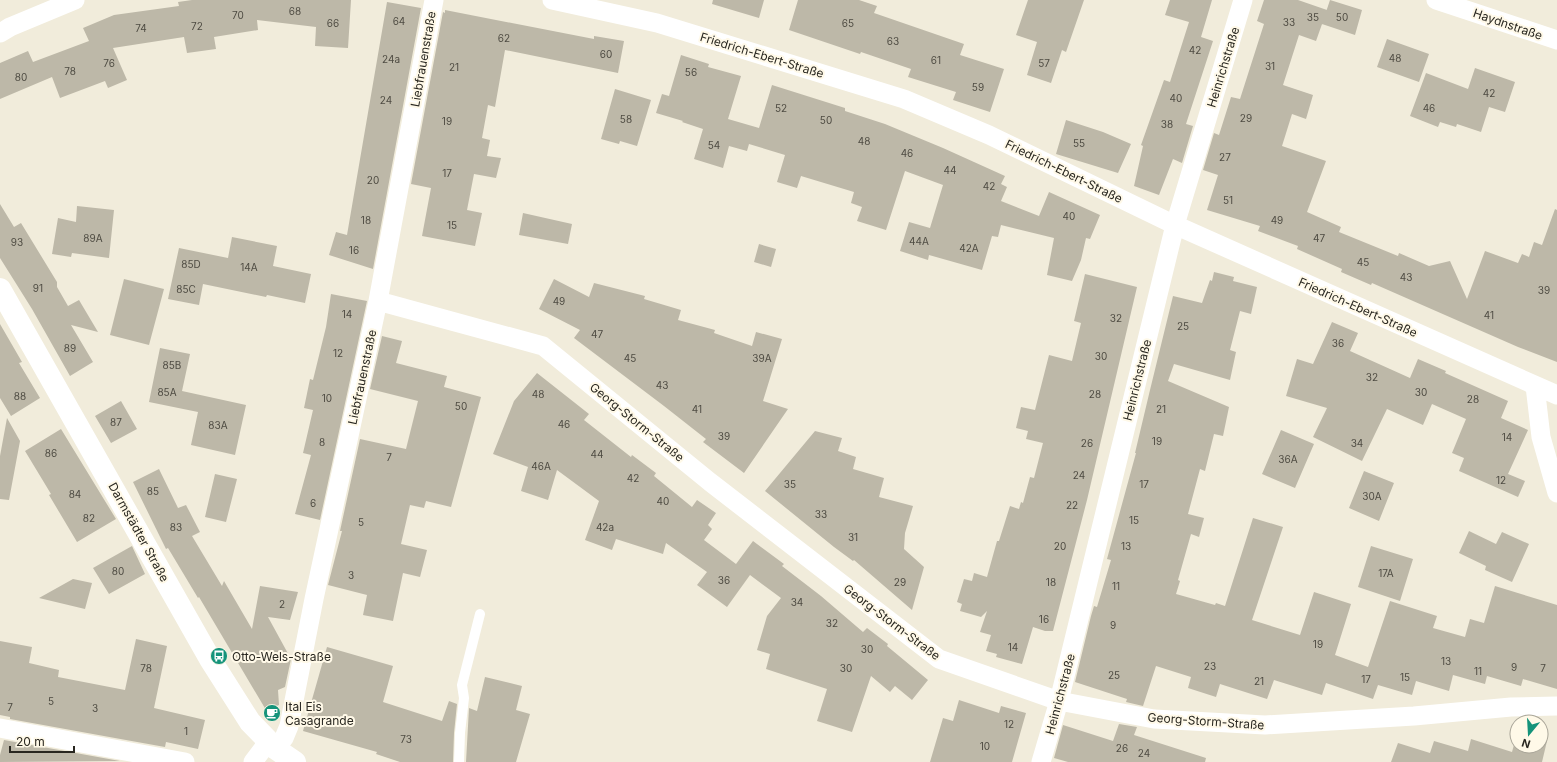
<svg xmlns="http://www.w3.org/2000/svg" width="1557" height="762" font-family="Inter,sans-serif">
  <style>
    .building { fill: #bdb8a8 }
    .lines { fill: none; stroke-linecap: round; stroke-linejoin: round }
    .service { stroke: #fff; stroke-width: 10 }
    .minor { stroke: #fff; stroke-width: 19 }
    .tertiary { stroke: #fff; stroke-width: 22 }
    .labels { text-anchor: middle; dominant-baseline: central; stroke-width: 4; stroke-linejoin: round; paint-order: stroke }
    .number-label { font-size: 10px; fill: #4e4b42 }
    .street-label { font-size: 12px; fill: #292720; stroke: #fff9e8 }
    .poi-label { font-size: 12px; fill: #292720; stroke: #fff9e8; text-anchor: start }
  </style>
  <rect width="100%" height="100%" fill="#f1ecdb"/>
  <path class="building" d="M 192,0 L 351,0 L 348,48 L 315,46 L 316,27 L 257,20 L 258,30 L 214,37 L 216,49 L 187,53 L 184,37 L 113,48 L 127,80 L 108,88 L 105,81 L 60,98 L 52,77 L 0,99 L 0,63 L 28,51 L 33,62 L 89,41 L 83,28 L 114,15 L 179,6 L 178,2 Z
    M 713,0 L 764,0 L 759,18 L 712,4 Z
    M 798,0 L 859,0 L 877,6 L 874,13 L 964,44 L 960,55 L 1004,69 L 990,112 L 953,100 L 956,92 L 908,77 L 911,69 L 861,52 L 860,54 L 789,30 Z
    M 1028,0 L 1084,0 L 1066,52 L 1062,50 L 1051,83 L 1027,75 L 1037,42 L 1016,35 Z
    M 1170,0 L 1212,0 L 1201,37 L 1213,41 L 1186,124 L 1193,126 L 1182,163 L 1173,159 L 1159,195 L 1134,186 L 1143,146 L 1141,145 L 1164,80 L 1170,82 L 1189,22 L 1165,15 Z
    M 1264,0 L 1298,0 L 1327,10 L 1316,41 L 1299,35 L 1283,85 L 1313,95 L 1306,119 L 1292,114 L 1282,146 L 1326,161 L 1307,212 L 1341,227 L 1339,232 L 1398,256 L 1399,253 L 1429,266 L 1450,261 L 1467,299 L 1485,251 L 1518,263 L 1522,254 L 1529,257 L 1534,242 L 1542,245 L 1555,209 L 1557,210 L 1557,362 L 1518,347 L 1372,283 L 1371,285 L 1341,272 L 1342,269 L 1297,249 L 1298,246 L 1258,231 L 1260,226 L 1207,210 L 1218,175 L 1203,170 L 1214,133 L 1219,135 L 1231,97 L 1240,99 L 1264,24 L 1257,21 Z
    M 1330,0 L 1362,10 L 1355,35 L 1322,24 Z
    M 387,2 L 421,8 L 373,269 L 329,255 L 336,232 L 347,235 Z
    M 445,10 L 594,39 L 594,36 L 624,41 L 618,73 L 505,50 L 495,107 L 488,105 L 482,138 L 490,140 L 487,156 L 501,158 L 496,178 L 474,174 L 467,210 L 482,213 L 475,246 L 422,236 L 431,188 L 411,184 L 443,12 L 445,13 Z
    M 1387,39 L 1429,54 L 1419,82 L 1377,67 Z
    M 681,55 L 709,64 L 708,67 L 741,76 L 728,119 L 759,128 L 772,85 L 845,108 L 845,111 L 885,124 L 943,148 L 1005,176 L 1001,184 L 1007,187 L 1001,201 L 1039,216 L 1049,192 L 1100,215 L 1090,239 L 1086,238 L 1081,260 L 1072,281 L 1047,275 L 1054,238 L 1001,225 L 998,237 L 992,236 L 982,270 L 929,255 L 928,260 L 900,251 L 909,222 L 930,228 L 943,185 L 905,171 L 886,230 L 857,221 L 862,207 L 851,203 L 854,192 L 801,176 L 797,188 L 777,182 L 785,155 L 749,144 L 747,151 L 729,146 L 723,168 L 694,159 L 703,129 L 682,122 L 683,121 L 656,113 L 662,94 L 669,96 Z
    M 1475,68 L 1515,82 L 1505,112 L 1489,107 L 1481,132 L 1457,124 L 1456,127 L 1440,122 L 1438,127 L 1410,116 L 1426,73 L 1468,89 Z
    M 615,89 L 651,100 L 637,146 L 620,141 L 619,144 L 601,139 Z
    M 1066,120 L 1103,132 L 1131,144 L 1118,173 L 1056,154 Z
    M 0,204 L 14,227 L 21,223 L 57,282 L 57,287 L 68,306 L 79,300 L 98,332 L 71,325 L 93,362 L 70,376 L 32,309 L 0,258 Z
    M 77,206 L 114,210 L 109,258 L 72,253 L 71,257 L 52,254 L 58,218 L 76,222 Z
    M 523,213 L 572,224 L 568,244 L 519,235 Z
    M 232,237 L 277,246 L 273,266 L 311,274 L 305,303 L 267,295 L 266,297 L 203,284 L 199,305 L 168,299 L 179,248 L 228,258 Z
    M 759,244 L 776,249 L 771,267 L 754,262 Z
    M 1214,272 L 1234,277 L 1233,281 L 1257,287 L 1251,314 L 1240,311 L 1230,350 L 1236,352 L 1230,380 L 1174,364 L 1168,381 L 1229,407 L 1223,436 L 1214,434 L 1205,471 L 1200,469 L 1188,514 L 1204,518 L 1199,537 L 1191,534 L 1178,580 L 1180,581 L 1176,594 L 1215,605 L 1216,603 L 1225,606 L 1253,518 L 1283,527 L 1252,620 L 1300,635 L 1314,592 L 1351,604 L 1335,655 L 1368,667 L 1390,601 L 1437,616 L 1433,628 L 1465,637 L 1470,619 L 1484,623 L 1495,586 L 1557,605 L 1557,689 L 1523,679 L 1521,686 L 1487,676 L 1485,684 L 1453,675 L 1449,691 L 1416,681 L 1412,695 L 1378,685 L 1373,699 L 1326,683 L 1322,695 L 1274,680 L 1267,699 L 1220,684 L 1216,697 L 1188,688 L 1191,677 L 1156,666 L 1143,706 L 1126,702 L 1127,699 L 1075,682 L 1091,616 L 1094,606 L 1097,607 L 1111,560 L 1107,559 L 1136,453 L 1135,453 L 1150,390 L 1173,296 L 1202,303 L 1210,280 L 1212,281 Z
    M 1085,274 L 1137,287 L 1087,500 L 1053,631 L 1045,631 L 1033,627 L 1022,664 L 996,657 L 997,654 L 986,651 L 991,635 L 980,632 L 987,611 L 981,617 L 960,611 L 962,604 L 957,602 L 964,579 L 972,581 L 974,573 L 987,577 L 997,541 L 999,541 L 1010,506 L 1019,509 L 1021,502 L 1023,503 L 1030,477 L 1034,478 L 1043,443 L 1026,439 L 1028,431 L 1016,428 L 1021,407 L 1035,410 L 1049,355 L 1072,361 L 1081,323 L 1074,321 Z
    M 124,279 L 164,289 L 149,345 L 110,335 Z
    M 554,279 L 589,297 L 594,283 L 645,296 L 644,299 L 681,310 L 678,320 L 715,330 L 714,333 L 752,346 L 756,332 L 782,339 L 763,401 L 788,409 L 744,473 L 703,442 L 706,439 L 664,406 L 574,338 L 580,330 L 539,309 Z
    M 331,294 L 367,301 L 320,520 L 295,514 L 311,455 L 303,453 L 313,410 L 304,408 L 310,379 L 313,380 L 326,327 Z
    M 1332,322 L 1358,333 L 1350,351 L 1410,378 L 1418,359 L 1446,371 L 1445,373 L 1508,401 L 1501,418 L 1528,430 L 1508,474 L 1525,481 L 1518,497 L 1459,471 L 1464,458 L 1452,453 L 1466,419 L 1432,404 L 1423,425 L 1387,409 L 1362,461 L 1313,437 L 1327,408 L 1286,396 L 1297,359 L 1313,364 Z
    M 0,324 L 22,362 L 19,363 L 40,398 L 11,416 L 0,398 Z
    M 382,336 L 402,341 L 396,363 L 447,376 L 444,387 L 481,397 L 451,507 L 426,501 L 424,508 L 410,505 L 401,544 L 427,550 L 420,577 L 403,573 L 393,621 L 363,615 L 367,595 L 328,585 L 342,531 L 340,531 L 360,439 L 406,449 L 418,401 L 370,389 Z
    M 160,348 L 190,354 L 182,391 L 246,405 L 235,455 L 191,445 L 198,412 L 149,402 Z
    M 537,373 L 589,414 L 584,420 L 631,457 L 632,455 L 656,473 L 654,476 L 692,507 L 697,500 L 716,513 L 708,525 L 712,529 L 704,540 L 736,564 L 753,541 L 784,564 L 782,566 L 821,596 L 863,632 L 867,628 L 888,644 L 887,646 L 928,680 L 912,700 L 895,686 L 890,692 L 871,676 L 852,732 L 817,721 L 827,689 L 766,669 L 770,654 L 757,650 L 767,616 L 781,598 L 750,575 L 727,607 L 697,585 L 707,572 L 666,543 L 663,554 L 616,539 L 612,550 L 585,540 L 599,501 L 557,470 L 548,500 L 521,491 L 528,467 L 493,454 L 514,401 Z
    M 121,401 L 137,429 L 111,443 L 95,416 Z
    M 7,418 L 20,441 L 9,500 L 0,499 L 0,456 Z
    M 61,429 L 116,519 L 77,542 L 49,495 L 51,494 L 25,451 Z
    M 1281,430 L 1314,444 L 1295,488 L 1262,474 Z
    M 815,431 L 842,438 L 838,451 L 856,457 L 853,469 L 884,478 L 879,497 L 913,506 L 905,533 L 904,549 L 924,567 L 912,610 L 854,560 L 853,561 L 834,547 L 765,491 Z
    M 159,469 L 178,508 L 186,505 L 200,532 L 192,536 L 222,586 L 224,581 L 252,629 L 260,586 L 298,592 L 290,620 L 268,617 L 291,659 L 285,687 L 278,690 L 279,705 L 266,710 L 199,597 L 198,598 L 168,548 L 166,549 L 133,482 Z
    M 1364,471 L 1394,483 L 1379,521 L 1349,508 Z
    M 215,474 L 237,479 L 226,522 L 205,517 Z
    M 1469,531 L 1496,544 L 1502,532 L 1529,544 L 1512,582 L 1485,570 L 1486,566 L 1459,553 Z
    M 132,546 L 145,574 L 109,594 L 93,568 Z
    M 1371,546 L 1413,559 L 1400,601 L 1358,587 Z
    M 73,579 L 92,583 L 85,609 L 39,598 Z
    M 136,639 L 167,646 L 154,708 L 205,720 L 198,749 L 166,742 L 165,747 L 126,740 L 10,719 L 10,717 L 0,715 L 0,641 L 32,647 L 29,663 L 59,670 L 58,677 L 125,690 Z
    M 327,647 L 393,666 L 383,702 L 442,721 L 449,701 L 457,704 L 454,733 L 453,762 L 400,762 L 376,754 L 377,752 L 303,731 Z
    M 485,677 L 522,686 L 516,710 L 530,714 L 516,762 L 466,762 L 469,708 L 477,711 Z
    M 959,700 L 999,713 L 1001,706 L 1026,713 L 1012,762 L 930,762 L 943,718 L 953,721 Z
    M 1119,724 L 1137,727 L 1134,735 L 1206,758 L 1205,762 L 1068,762 L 1054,758 L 1063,725 L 1113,741 Z
    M 1517,734 L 1517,746 L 1541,746 L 1541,739 L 1547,741 L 1542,762 L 1391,762 L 1398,743 L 1430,753 L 1434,741 L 1468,751 L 1471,739 L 1512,752 Z
    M 4,740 L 120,761 L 0,762 L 0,755 Z"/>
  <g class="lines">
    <path class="service" d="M 459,762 L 460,733 L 464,698 L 462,685 L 480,614"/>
    <path class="minor" d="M 552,0 L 657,23 L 904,99 L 989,135 L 1175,225 L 1557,395
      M 1436,0 L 1557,40
      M 0,33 L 10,27 L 75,0
      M 378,301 L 543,346 L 710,482 L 939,659 L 1059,701 L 1154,719 L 1265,725 L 1414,716 L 1511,707 L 1557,706
      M 1535,386 L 1541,437 L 1557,493
      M 0,728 L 185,762
      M 276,749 L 284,738 L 289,726 L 314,599 L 378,301 L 434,0
      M 253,762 L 268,742
      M 1041,762 L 1059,701 L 1175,225 L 1243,0"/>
    <path class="tertiary" d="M 0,289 L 210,659 L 250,722 L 276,749 L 295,762"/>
  </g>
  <defs>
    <g id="bus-disc" transform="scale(0.9)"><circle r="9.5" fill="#15937a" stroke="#fff9e8"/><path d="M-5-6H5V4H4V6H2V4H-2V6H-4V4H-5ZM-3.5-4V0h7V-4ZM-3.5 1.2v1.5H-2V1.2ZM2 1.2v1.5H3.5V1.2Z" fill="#fff"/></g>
    <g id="cafe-disc" transform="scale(0.9)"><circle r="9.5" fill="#15937a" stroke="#fff9e8"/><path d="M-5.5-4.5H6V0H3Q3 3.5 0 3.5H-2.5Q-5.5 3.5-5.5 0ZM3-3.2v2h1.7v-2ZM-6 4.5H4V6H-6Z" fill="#fff"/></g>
  </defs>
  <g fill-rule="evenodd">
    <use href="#bus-disc" x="219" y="656"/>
    <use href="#cafe-disc" x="272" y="713"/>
  </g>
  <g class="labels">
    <g class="number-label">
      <text x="295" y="11">68</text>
      <text x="238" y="15">70</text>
      <text x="1313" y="17">35</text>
      <text x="1342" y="17">50</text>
      <text x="399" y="21">64</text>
      <text x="1289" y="22">33</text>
      <text x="333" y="23">66</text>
      <text x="848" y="23">65</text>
      <text x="197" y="26">72</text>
      <text x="141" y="28">74</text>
      <text x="504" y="38">62</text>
      <text x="893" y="41">63</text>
      <text x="1195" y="50">42</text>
      <text x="606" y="54">60</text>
      <text x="1395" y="58">48</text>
      <text x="391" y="59">24a</text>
      <text x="936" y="60">61</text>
      <text x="109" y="63">76</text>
      <text x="1044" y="63">57</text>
      <text x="1270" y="66">31</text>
      <text x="454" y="67">21</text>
      <text x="70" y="71">78</text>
      <text x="691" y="72">56</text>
      <text x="21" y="77">80</text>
      <text x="978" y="87">59</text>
      <text x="1489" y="93">42</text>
      <text x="1176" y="98">40</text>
      <text x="386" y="100">24</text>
      <text x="781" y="108">52</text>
      <text x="1429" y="108">46</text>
      <text x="1246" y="118">29</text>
      <text x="626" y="119">58</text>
      <text x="826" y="120">50</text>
      <text x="447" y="121">19</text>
      <text x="1167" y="124">38</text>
      <text x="864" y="141">48</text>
      <text x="1079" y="143">55</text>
      <text x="714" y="145">54</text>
      <text x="907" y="153">46</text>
      <text x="1225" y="157">27</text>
      <text x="950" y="170">44</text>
      <text x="447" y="173">17</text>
      <text x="373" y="180">20</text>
      <text x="989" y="186">42</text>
      <text x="1228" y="200">51</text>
      <text x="1069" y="216">40</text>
      <text x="366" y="220">18</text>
      <text x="1277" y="220">49</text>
      <text x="452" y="225">15</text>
      <text x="93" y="238">89A</text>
      <text x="1319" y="238">47</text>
      <text x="919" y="241">44A</text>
      <text x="17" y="242">93</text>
      <text x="969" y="248">42A</text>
      <text x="354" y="250">16</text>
      <text x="1363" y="262">45</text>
      <text x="191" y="264">85D</text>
      <text x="249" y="267">14A</text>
      <text x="1406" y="277">43</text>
      <text x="38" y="288">91</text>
      <text x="186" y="289">85C</text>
      <text x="1544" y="290">39</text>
      <text x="559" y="301">49</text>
      <text x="347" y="314">14</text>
      <text x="1489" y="315">41</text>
      <text x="1116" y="318">32</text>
      <text x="1183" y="326">25</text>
      <text x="597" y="334">47</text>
      <text x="1338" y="343">36</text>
      <text x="70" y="348">89</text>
      <text x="338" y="353">12</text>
      <text x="1101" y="356">30</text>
      <text x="630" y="358">45</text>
      <text x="762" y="358">39A</text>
      <text x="172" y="365">85B</text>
      <text x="1372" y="377">32</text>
      <text x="662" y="385">43</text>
      <text x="167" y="392">85A</text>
      <text x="1421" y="392">30</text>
      <text x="538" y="394">48</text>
      <text x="1095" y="394">28</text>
      <text x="20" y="396">88</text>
      <text x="327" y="398">10</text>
      <text x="1473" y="399">28</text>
      <text x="461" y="406">50</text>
      <text x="697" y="409">41</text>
      <text x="1161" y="409">21</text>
      <text x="116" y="422">87</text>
      <text x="564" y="424">46</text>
      <text x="218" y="425">83A</text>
      <text x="724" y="436">39</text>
      <text x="1507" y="437">14</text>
      <text x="1157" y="441">19</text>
      <text x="322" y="442">8</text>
      <text x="1087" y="443">26</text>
      <text x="1357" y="443">34</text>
      <text x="51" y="453">86</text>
      <text x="597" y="454">44</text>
      <text x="389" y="457">7</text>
      <text x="1288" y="459">36A</text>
      <text x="541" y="466">46A</text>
      <text x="1079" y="475">24</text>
      <text x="633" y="478">42</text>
      <text x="1501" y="480">12</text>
      <text x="790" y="484">35</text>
      <text x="1144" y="484">17</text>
      <text x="153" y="491">85</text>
      <text x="75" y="494">84</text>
      <text x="1372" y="496">30A</text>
      <text x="663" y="501">40</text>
      <text x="313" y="503">6</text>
      <text x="1072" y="505">22</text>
      <text x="821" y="514">33</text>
      <text x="89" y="518">82</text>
      <text x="1134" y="520">15</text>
      <text x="361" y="522">5</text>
      <text x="176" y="527">83</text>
      <text x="605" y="527">42a</text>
      <text x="853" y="537">31</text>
      <text x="1060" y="546">20</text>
      <text x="1126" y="546">13</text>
      <text x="118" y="571">80</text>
      <text x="1386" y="573">17A</text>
      <text x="351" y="575">3</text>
      <text x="724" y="580">36</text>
      <text x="900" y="582">29</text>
      <text x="1051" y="582">18</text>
      <text x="1116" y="586">11</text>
      <text x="797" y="602">34</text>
      <text x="282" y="604">2</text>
      <text x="1044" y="619">16</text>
      <text x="832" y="623">32</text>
      <text x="1113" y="625">9</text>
      <text x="1318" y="644">19</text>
      <text x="1013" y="647">14</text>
      <text x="867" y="649">30</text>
      <text x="1446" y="661">13</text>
      <text x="1210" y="666">23</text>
      <text x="1514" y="667">9</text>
      <text x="146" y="668">78</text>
      <text x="846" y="668">30</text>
      <text x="1543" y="668">7</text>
      <text x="1478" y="671">11</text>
      <text x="1114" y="675">25</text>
      <text x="1405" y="677">15</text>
      <text x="1366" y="679">17</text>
      <text x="1259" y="681">21</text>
      <text x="51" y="701">5</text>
      <text x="10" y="707">7</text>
      <text x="95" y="708">3</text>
      <text x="1009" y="724">12</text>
      <text x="186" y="731">1</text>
      <text x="406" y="739">73</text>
      <text x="985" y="746">10</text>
      <text x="1122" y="748">26</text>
      <text x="1144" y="753">24</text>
    </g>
    <g class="street-label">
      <text transform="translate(1508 24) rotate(19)">Haydnstraße</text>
      <text transform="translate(762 55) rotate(17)">Friedrich-Ebert-Straße</text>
      <text transform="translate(423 59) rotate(-80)">Liebfrauenstraße</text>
      <text transform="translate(1223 67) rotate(-73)">Heinrichstraße</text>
      <text transform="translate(1064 171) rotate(26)">Friedrich-Ebert-Straße</text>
      <text transform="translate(1358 307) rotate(24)">Friedrich-Ebert-Straße</text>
      <text transform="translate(362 377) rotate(-78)">Liebfrauenstraße</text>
      <text transform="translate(1137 380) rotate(-76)">Heinrichstraße</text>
      <text transform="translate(637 422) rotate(39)">Georg-Storm-Straße</text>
      <text transform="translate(139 532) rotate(61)">Darmstädter Straße</text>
      <text transform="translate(892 622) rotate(37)">Georg-Storm-Straße</text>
      <text transform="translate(1060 694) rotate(-75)">Heinrichstraße</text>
      <text transform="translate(1206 721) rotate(4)">Georg-Storm-Straße</text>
    </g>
    <g class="poi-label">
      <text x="232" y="656">Otto-Wels-Straße</text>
      <text x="285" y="706">Ital Eis<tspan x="285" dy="14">Casagrande</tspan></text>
    </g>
  </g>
  <g transform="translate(1529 734) rotate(198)"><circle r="19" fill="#fff9e8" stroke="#a9a598"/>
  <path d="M0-3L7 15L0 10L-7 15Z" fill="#15937a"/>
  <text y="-6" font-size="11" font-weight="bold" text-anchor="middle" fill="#292720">N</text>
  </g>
  <path d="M10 746v6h64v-6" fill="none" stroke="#292720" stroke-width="2"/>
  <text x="16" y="746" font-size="12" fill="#292720" stroke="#fff9e8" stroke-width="3" paint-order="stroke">20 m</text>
</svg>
